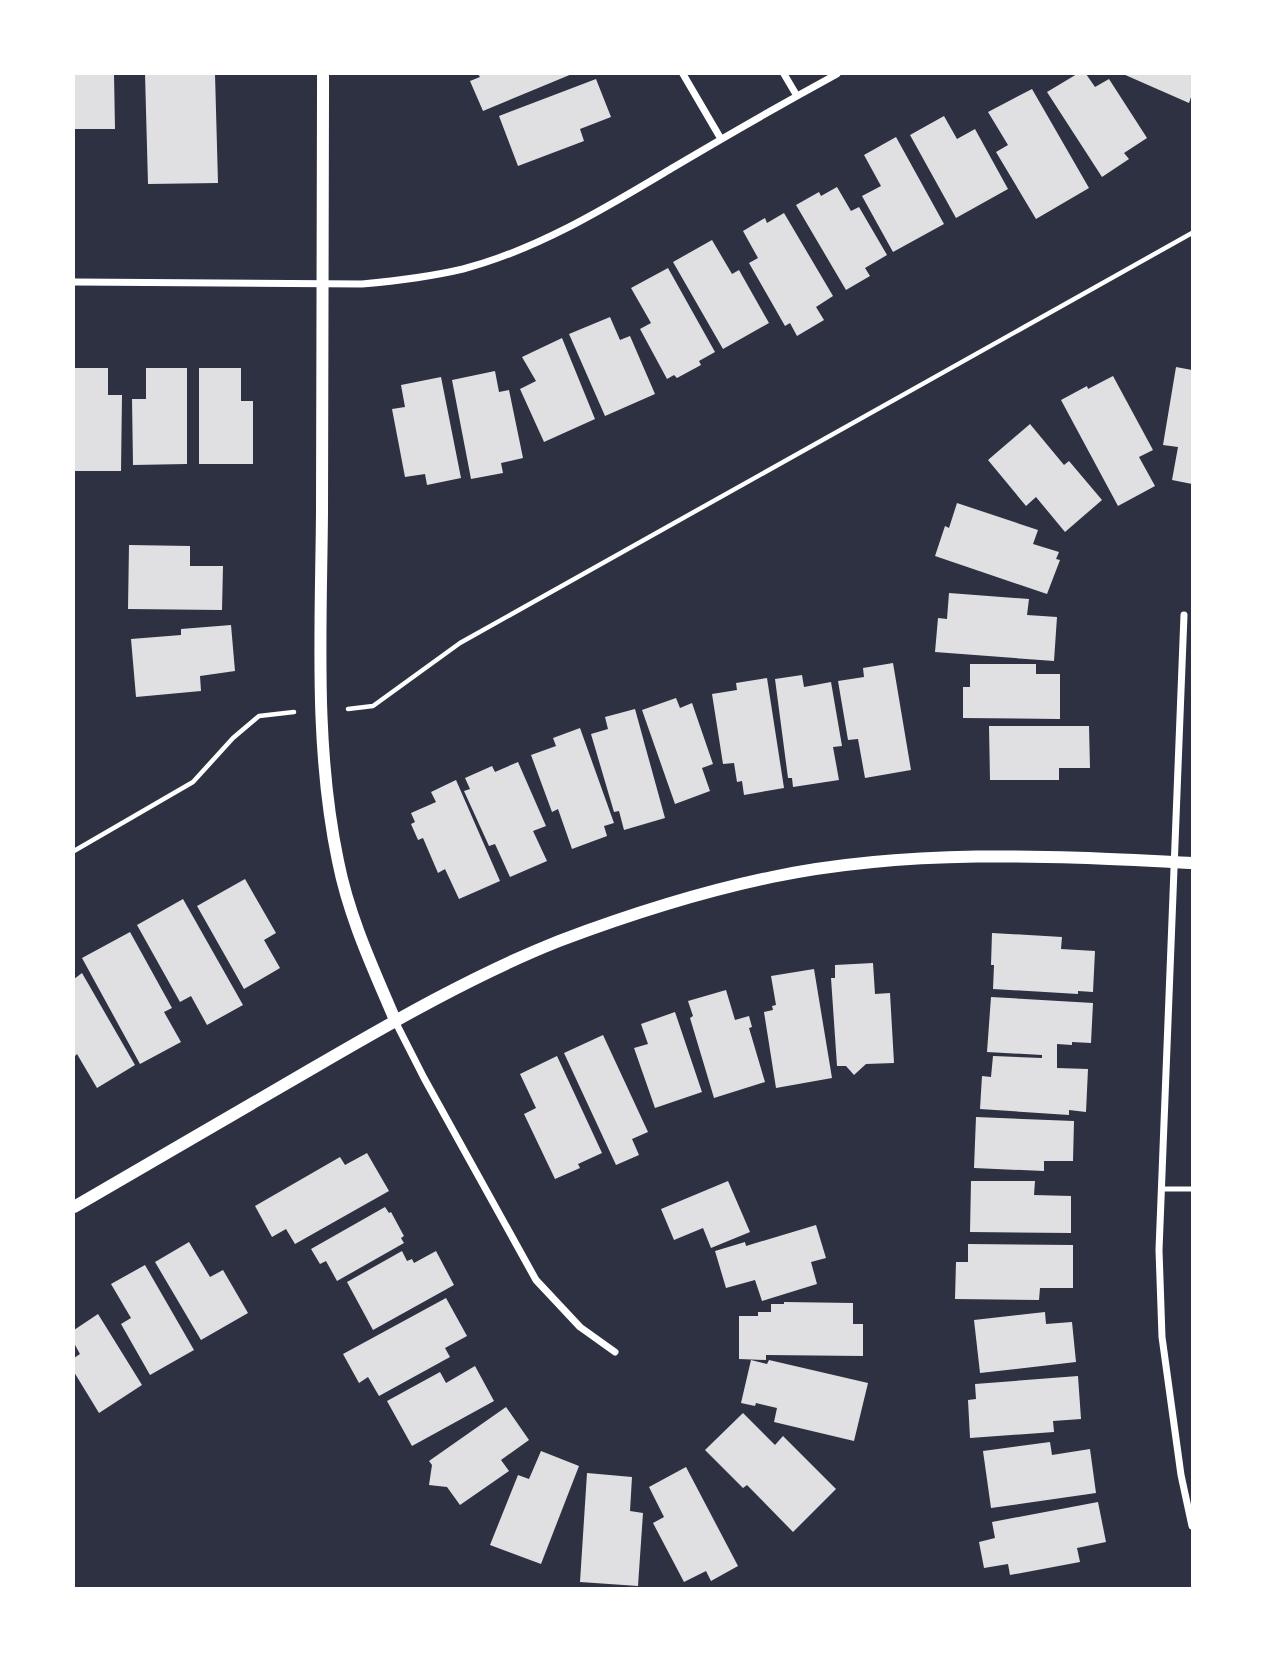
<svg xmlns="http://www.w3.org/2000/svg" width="1266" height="1662" font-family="Lato,sans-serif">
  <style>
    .building { fill: #e0e0e3 }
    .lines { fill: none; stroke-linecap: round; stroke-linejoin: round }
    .path { stroke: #fff; stroke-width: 4.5 }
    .service { stroke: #fff; stroke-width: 5 }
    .minor { stroke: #fff; stroke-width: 7 }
    .tertiary { stroke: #fff; stroke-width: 12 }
  </style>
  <rect width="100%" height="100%" fill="#2d3142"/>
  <path class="building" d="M 74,74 L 114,74 L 115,129 L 74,129 Z
    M 145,74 L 215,74 L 218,183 L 148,184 Z
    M 478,74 L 572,74 L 483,111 L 470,81 L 480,77 Z
    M 1077,74 L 1086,74 L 1095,87 L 1109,79 L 1147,138 L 1124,153 L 1129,159 L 1102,177 L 1047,92 Z
    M 1123,74 L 1192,74 L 1192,94 L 1189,103 Z
    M 596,79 L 611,117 L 580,129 L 584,141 L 518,166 L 499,116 Z
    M 1032,89 L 1089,188 L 1036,219 L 996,152 L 1008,145 L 988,112 Z
    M 944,116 L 957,139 L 975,129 L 1008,189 L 956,218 L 910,135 Z
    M 896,137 L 944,224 L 893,252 L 862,196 L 881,186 L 864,155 Z
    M 837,187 L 851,211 L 859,207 L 887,255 L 865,268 L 870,276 L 846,290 L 796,205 L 819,192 L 821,196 Z
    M 784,213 L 833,296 L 816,307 L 824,320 L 797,336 L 790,323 L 785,326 L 749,263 L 758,258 L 743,231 L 765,218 L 767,223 Z
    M 712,240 L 732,274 L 739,270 L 769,323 L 723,349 L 673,262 Z
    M 668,268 L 715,352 L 699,361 L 701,365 L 677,378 L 674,375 L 667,379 L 640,329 L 651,323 L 631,288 Z
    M 610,317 L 620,340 L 630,336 L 655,394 L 605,416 L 569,334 Z
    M 562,338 L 595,419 L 544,442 L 520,389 L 536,381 L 522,357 Z
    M 1176,367 L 1192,370 L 1192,484 L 1172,480 L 1178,447 L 1163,445 Z
    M 74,368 L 108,368 L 108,395 L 122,395 L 121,471 L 74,471 Z
    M 146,368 L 187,368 L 187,464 L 133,465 L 132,399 L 146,399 Z
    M 199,368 L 241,368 L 241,401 L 253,401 L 253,464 L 199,464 Z
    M 495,371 L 499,392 L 509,390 L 523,458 L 501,463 L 503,473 L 471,479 L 452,380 Z
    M 1113,376 L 1153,450 L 1139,457 L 1155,486 L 1118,506 L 1061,400 L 1087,386 L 1088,389 Z
    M 441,377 L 461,478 L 427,485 L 425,474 L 405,477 L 392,409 L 405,407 L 401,385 Z
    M 1030,424 L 1064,465 L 1069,461 L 1102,500 L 1065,532 L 1036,497 L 1026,506 L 988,460 Z
    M 957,503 L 1038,530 L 1033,544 L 1059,552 L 1056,559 L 1060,560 L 1047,594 L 935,556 L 945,526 L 949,528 Z
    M 129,545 L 190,546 L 190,566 L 223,566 L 222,610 L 128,609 Z
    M 949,593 L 1029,599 L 1027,615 L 1057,617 L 1054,661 L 935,652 L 938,618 L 947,619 Z
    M 231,625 L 235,671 L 200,676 L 201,691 L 136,697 L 131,639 L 181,635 L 181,629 Z
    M 893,663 L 911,770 L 865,778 L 858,739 L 848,740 L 838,681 L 864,677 L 863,668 Z
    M 970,664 L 1036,664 L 1036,674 L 1060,674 L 1060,719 L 963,718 L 963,687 L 970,687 Z
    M 802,675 L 804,687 L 831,682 L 842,746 L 833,747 L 839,780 L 793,787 L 792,778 L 788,778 L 775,679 Z
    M 767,678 L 784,788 L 744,795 L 742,781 L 737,782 L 734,763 L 723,764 L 712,694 L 737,690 L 736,683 Z
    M 676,698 L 680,708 L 692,703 L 713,764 L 702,768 L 710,791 L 675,804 L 642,710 Z
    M 635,709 L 665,818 L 624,830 L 619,811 L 614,812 L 591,734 L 608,729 L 605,717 Z
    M 989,726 L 1089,726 L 1090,768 L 1059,768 L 1059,780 L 990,780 Z
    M 580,728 L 614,823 L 604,826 L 607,836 L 572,849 L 558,809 L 552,812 L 531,755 L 556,746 L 553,738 Z
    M 518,762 L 546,826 L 533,831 L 547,861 L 510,877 L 495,844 L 489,846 L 464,791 L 470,789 L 465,778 L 492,766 L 495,772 Z
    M 456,780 L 500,881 L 459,899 L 445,869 L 438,873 L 423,838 L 418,840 L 411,824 L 415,822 L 411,813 L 436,802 L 431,792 Z
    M 245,879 L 276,933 L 264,940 L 280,968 L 244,989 L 197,906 Z
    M 183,899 L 243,1005 L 207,1025 L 191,996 L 180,1002 L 137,925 Z
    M 130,932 L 172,1008 L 164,1012 L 181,1042 L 140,1064 L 82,958 Z
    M 992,933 L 1062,937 L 1061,949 L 1095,951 L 1093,992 L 1078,991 L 1078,994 L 993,989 L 994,965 L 991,965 Z
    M 873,963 L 875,994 L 890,993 L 894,1063 L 866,1064 L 854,1075 L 846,1066 L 837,1066 L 831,978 L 835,978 L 835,965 Z
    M 814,969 L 832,1078 L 776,1088 L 764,1012 L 773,1010 L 772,1006 L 776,1005 L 771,976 Z
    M 82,973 L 135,1065 L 97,1088 L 77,1054 L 74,1057 L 74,979 Z
    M 726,990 L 735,1020 L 749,1016 L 752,1027 L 749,1028 L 765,1082 L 714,1098 L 690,1018 L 693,1016 L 688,1001 Z
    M 991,997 L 1093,1003 L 1091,1043 L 1072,1042 L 1072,1045 L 1057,1044 L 1057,1068 L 1088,1069 L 1086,1112 L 1069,1110 L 1069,1115 L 980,1109 L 982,1076 L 991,1077 L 993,1056 L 1042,1058 L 1042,1055 L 987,1052 Z
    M 675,1012 L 702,1092 L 655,1108 L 634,1048 L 648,1044 L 641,1024 Z
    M 603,1035 L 648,1132 L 632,1139 L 639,1155 L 616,1165 L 564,1053 Z
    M 557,1056 L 602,1153 L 578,1164 L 580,1168 L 555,1179 L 524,1114 L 536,1108 L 520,1074 Z
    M 976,1117 L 1074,1121 L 1073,1161 L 1044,1161 L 1044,1171 L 974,1168 Z
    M 367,1153 L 389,1191 L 295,1244 L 286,1229 L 272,1237 L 255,1206 L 340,1157 L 345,1165 Z
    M 728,1181 L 750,1232 L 711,1248 L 703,1228 L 674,1240 L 661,1209 Z
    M 971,1181 L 1035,1181 L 1034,1195 L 1071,1196 L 1071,1233 L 970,1232 Z
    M 385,1207 L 389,1213 L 391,1212 L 404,1236 L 401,1238 L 404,1243 L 337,1281 L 326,1261 L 320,1264 L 311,1249 Z
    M 816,1225 L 826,1258 L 811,1262 L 817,1284 L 762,1301 L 755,1280 L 726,1288 L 715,1251 L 745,1242 L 746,1246 Z
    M 189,1242 L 210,1277 L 223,1270 L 248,1313 L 201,1340 L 155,1262 Z
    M 968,1244 L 1073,1245 L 1073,1288 L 1040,1288 L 1039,1300 L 955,1299 L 956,1262 L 968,1262 Z
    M 402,1251 L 407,1261 L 412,1259 L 414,1263 L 436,1251 L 454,1285 L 373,1330 L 347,1282 Z
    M 145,1265 L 194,1350 L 150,1375 L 121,1324 L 131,1318 L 111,1284 Z
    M 446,1298 L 467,1336 L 445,1348 L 450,1357 L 379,1396 L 368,1377 L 359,1383 L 343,1354 Z
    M 784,1302 L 853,1303 L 853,1324 L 863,1324 L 863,1356 L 766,1355 L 766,1360 L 739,1359 L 739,1316 L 758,1316 L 758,1312 L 771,1312 L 771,1304 L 784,1304 Z
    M 1045,1312 L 1046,1324 L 1072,1322 L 1076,1362 L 980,1373 L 974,1320 Z
    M 98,1314 L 142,1385 L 99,1413 L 74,1372 L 74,1358 L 80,1354 L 74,1343 L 74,1330 Z
    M 751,1360 L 767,1364 L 769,1360 L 868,1383 L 854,1441 L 774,1422 L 777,1408 L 756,1403 L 755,1406 L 741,1403 Z
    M 475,1366 L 494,1401 L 412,1446 L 387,1401 L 440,1372 L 446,1383 Z
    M 1078,1376 L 1081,1419 L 1053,1421 L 1054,1432 L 970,1438 L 968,1400 L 976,1399 L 975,1384 Z
    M 506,1407 L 529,1440 L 501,1460 L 509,1471 L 460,1505 L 447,1487 L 429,1485 L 432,1465 L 429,1461 Z
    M 743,1413 L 775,1445 L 783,1436 L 836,1489 L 793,1532 L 747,1485 L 743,1488 L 705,1450 Z
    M 1050,1442 L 1052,1455 L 1090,1449 L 1096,1493 L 991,1508 L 983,1451 Z
    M 541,1451 L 579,1466 L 541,1564 L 490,1545 L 518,1475 L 529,1479 Z
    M 686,1467 L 738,1566 L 711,1581 L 706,1571 L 684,1582 L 653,1523 L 664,1517 L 649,1487 Z
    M 587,1473 L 632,1477 L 630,1511 L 643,1513 L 638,1586 L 580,1582 Z
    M 1098,1502 L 1106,1542 L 1077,1548 L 1080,1562 L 1010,1575 L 1008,1564 L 984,1568 L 979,1542 L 995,1538 L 992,1522 Z"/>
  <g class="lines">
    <path class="path" d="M 348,709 L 373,706 L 460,643 L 1192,233
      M 74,851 L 193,782 L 233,738 L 259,716 L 294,712"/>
    <path class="service" d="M 1161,1189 L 1192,1189"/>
    <path class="minor" d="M 683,74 L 721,139
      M 784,74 L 797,96
      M 74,282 L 362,284 C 396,281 429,277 463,269 C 539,249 607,207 674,167 C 728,135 782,104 837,74
      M 1184,615 L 1159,1250 L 1162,1337 L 1181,1475 L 1192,1526
      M 395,1021 L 424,1078 L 536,1280 L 580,1327 L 615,1352"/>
    <path class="tertiary" d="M 323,74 C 324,220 323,366 322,513 C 321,628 314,747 338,861 C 349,917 373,968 395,1020
      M 74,1207 C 152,1162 230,1116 308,1071 C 389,1024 471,976 559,941 C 628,915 700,892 772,877 C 912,848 1052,856 1192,863"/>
  </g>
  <rect width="1266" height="1662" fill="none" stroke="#ffffff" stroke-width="150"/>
</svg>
